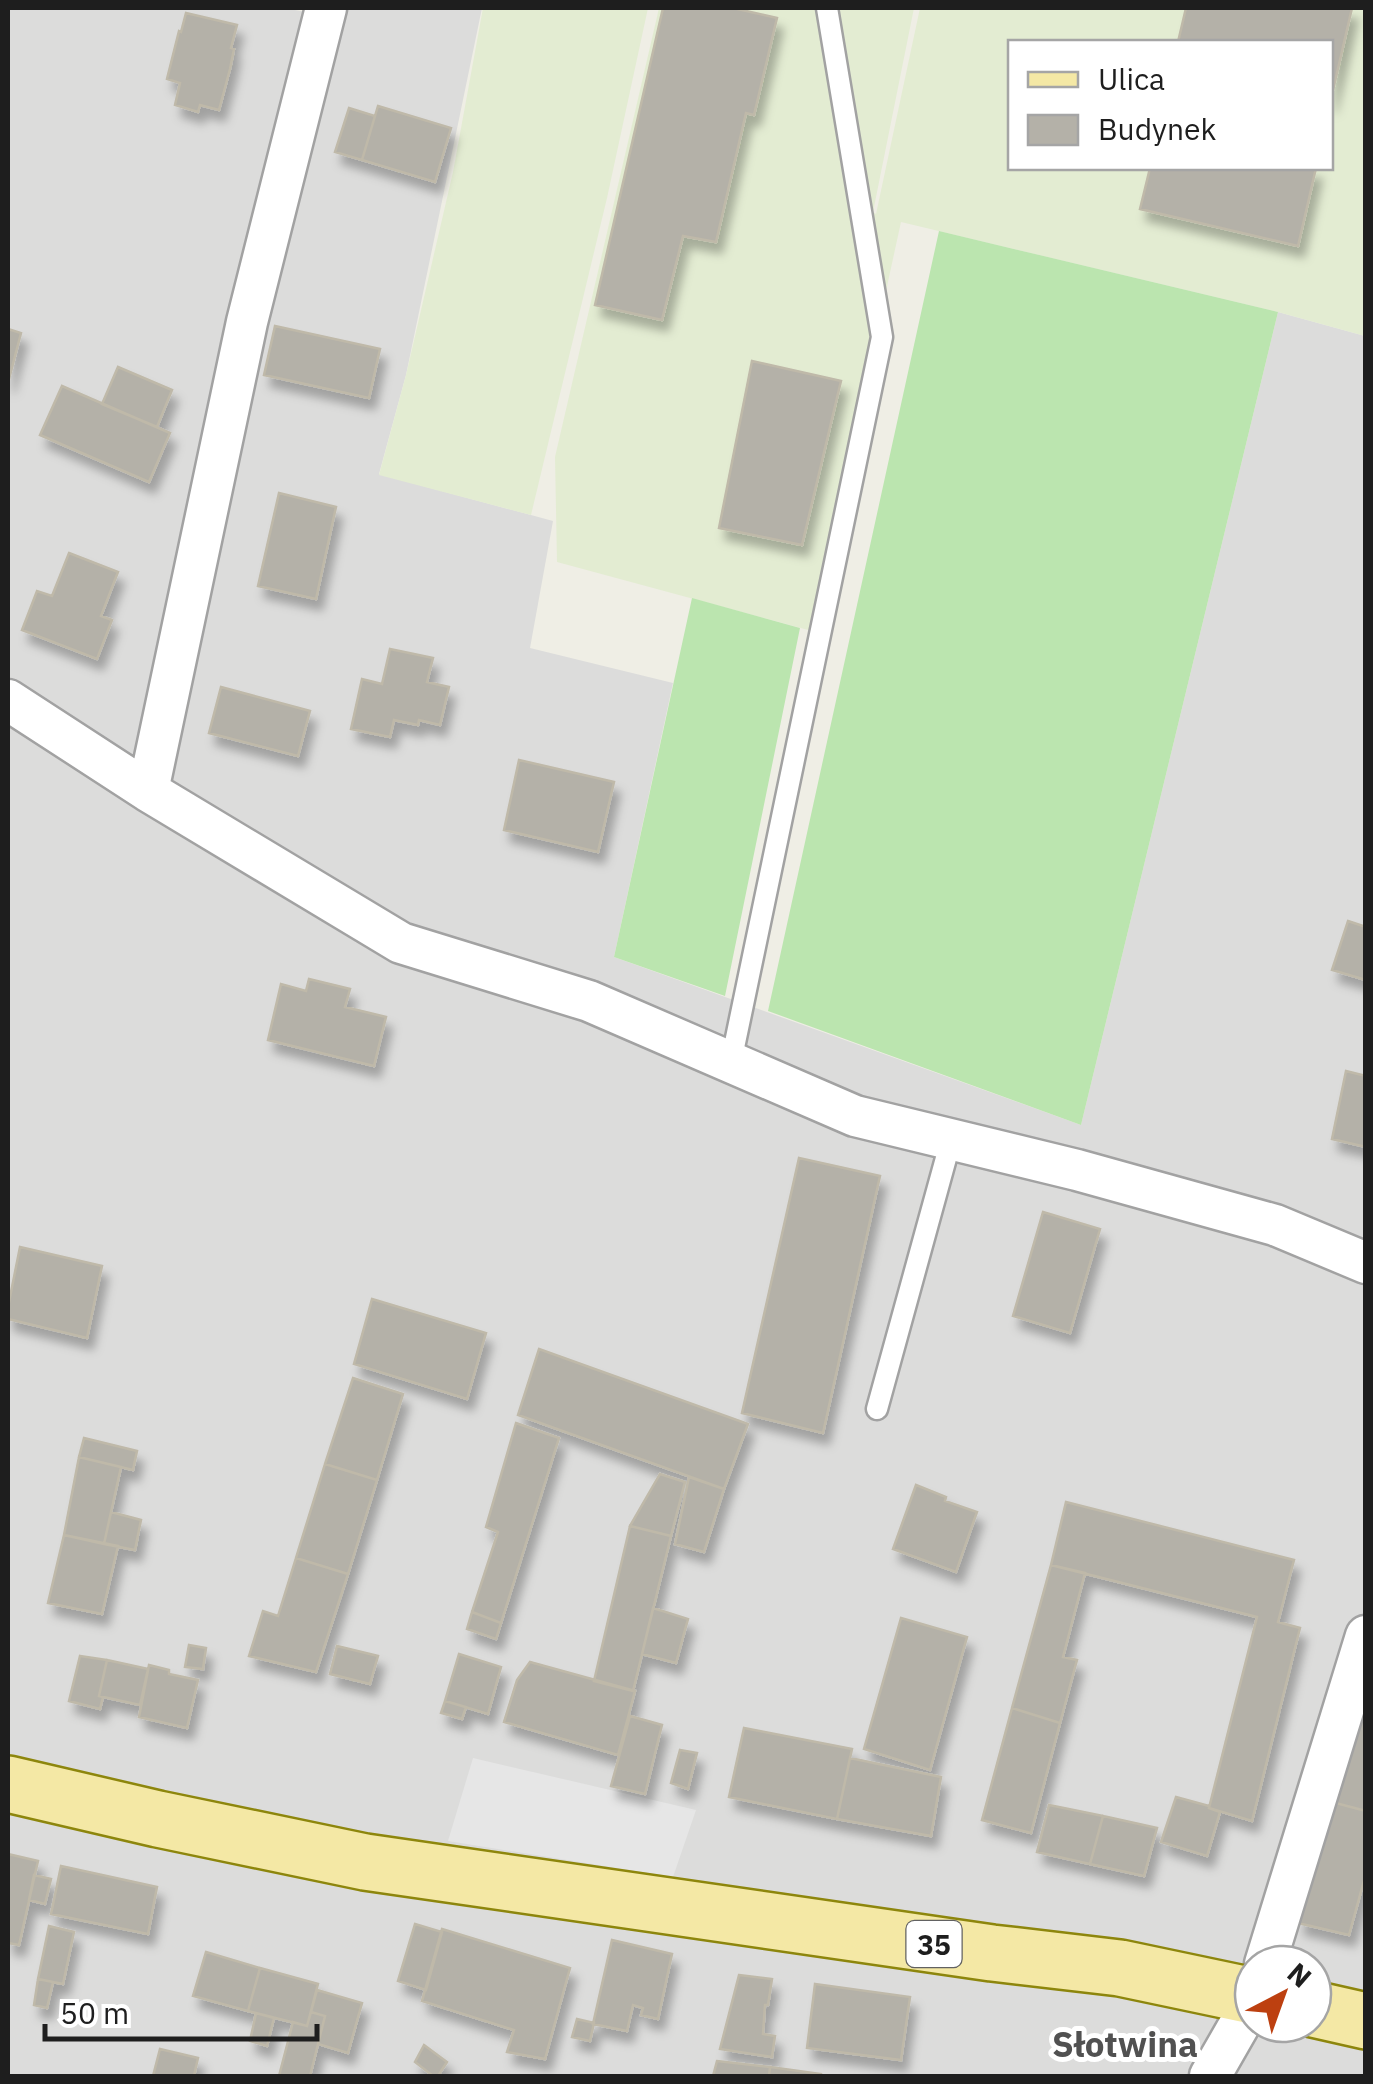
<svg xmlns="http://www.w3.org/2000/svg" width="1373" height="2084" font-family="'IBM Plex Sans',sans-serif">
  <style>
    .residential { fill: #dcdcdb; fill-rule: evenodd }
    .farmland { fill: #e3ecd2; fill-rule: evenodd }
    .grass { fill: #bbe5af }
    .parking { fill: #e6e6e6 }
    .building { fill: #b4b1a8; stroke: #bfb9a9; stroke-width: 2.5; filter: url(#shadow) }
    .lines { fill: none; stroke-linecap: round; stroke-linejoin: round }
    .lane-casing { stroke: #a2a2a2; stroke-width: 25 }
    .street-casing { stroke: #a2a2a2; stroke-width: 45 }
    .primary-casing { stroke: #8d860c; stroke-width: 60 }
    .lane { stroke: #fff; stroke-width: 20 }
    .street { stroke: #fff; stroke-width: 40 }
    .primary { stroke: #f4e8a5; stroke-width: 55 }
    .labels { text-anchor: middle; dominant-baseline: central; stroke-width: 10; stroke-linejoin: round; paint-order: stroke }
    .shield { fill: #fff; stroke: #626262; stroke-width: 2.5 }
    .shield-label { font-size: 28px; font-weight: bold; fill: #1e1e1e }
    .quarter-label { font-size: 35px; font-weight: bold; fill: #515151; stroke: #fff }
  </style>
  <defs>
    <filter id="shadow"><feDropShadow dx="6" dy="11" stdDeviation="5" flood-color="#0004"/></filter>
  </defs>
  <rect width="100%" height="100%" fill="#efeee5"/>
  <path class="residential" d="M 8,8 L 284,8 L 306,12 L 307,8 L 482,8 L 406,375 L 379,474 L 553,521 L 530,648 L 673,683 L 614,957 L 1081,1125 L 1278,312 L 1365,336 L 1365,2076 L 8,2076 ZM 1253,1964 L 1313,1964 L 1313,2024 L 1253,2024 Z"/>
  <path class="farmland" d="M 483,8 L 648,8 L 607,198 L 531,515 L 379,475 L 406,375 L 453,172 Z
    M 659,8 L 914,8 L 873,212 L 876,214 L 920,8 L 1365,8 L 1365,336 L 1278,312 L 901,222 L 812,631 L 557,562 L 555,457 ZM 1011,42 L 1330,42 L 1330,168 L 1011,168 Z"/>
  <path class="grass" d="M 939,231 L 1278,312 L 1081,1125 L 768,1011 Z
    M 692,598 L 800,628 L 725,996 L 614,957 Z"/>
  <path class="parking" d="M 473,1758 L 696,1810 L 673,1877 L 448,1841 Z"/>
  <path class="building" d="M 663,8 L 733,8 L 777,18 L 754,115 L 746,113 L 716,242 L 683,236 L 662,320 L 595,305 Z
    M 1186,8 L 1352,8 L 1330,103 L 1330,42 L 1178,42 Z
    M 186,13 L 237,25 L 231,48 L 234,49 L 230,69 L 219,110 L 200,105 L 198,112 L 175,105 L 180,83 L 167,79 L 179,31 L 181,32 Z
    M 378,106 L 451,128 L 435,182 L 362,160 Z
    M 349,108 L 375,116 L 362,160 L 335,152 Z
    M 1150,168 L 1316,168 L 1298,246 L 1140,209 Z
    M 275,326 L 380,349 L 369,398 L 264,375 Z
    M 8,329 L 21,333 L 8,383 Z
    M 752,361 L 841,381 L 802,545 L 719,528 Z
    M 118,367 L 172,390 L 157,427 L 102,404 Z
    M 62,386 L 170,433 L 149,482 L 40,435 Z
    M 279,493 L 336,507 L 316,599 L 258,586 Z
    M 69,553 L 118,572 L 101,616 L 112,620 L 97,659 L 22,630 L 37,591 L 52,596 Z
    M 390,649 L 433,658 L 427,682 L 449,687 L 440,725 L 419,720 L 418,725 L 394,720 L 390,737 L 351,729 L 362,679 L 382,684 Z
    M 221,687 L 310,711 L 298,756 L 209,733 Z
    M 519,760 L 614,782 L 598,852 L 504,830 Z
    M 1348,921 L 1366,927 L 1366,980 L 1332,970 Z
    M 309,979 L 350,989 L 345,1007 L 386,1017 L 374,1066 L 268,1040 L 281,984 L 306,991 Z
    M 1346,1071 L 1366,1076 L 1366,1147 L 1332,1139 Z
    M 799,1158 L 880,1176 L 823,1433 L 742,1413 Z
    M 1043,1212 L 1100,1229 L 1070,1333 L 1013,1316 Z
    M 20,1247 L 102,1266 L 87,1338 L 8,1319 L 8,1307 Z
    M 372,1299 L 486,1333 L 467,1399 L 354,1364 Z
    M 539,1349 L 748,1424 L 724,1489 L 518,1415 Z
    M 353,1378 L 403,1394 L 377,1480 L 325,1464 Z
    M 516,1423 L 559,1438 L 501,1623 L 472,1612 L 498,1532 L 486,1527 Z
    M 84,1438 L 137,1451 L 133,1470 L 79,1457 Z
    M 79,1457 L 121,1467 L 104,1544 L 64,1535 Z
    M 325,1464 L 377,1480 L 348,1574 L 296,1558 Z
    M 660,1474 L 685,1482 L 671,1536 L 630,1526 Z
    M 689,1477 L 724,1489 L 704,1552 L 675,1544 Z
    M 916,1485 L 946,1497 L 945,1501 L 977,1512 L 956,1572 L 893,1549 Z
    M 1066,1502 L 1294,1560 L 1278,1622 L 1300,1628 L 1252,1821 L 1209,1808 L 1257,1617 L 1051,1565 Z
    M 111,1512 L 141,1520 L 135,1550 L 104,1544 Z
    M 630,1526 L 671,1536 L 633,1691 L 594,1681 Z
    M 64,1535 L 118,1546 L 102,1614 L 48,1603 Z
    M 296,1558 L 348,1574 L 316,1672 L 249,1656 L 263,1611 L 278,1616 Z
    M 1051,1565 L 1085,1573 L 1063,1657 L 1077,1660 L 1060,1723 L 1012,1708 Z
    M 653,1608 L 688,1619 L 676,1663 L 642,1654 Z
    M 472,1612 L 501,1623 L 496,1639 L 467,1629 Z
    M 901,1618 L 967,1637 L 930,1770 L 864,1749 Z
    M 189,1645 L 206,1648 L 203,1669 L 185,1667 Z
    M 337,1646 L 378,1656 L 370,1684 L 330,1674 Z
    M 459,1654 L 501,1667 L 488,1714 L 445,1701 Z
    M 80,1656 L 107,1660 L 99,1696 L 103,1697 L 100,1709 L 69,1701 Z
    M 107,1660 L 148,1669 L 140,1705 L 99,1696 Z
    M 530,1662 L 635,1691 L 618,1755 L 504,1722 L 517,1680 Z
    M 149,1665 L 169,1670 L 169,1674 L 198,1680 L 187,1728 L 139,1717 Z
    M 445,1701 L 466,1707 L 462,1719 L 441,1713 Z
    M 1359,1707 L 1366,1708 L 1366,1811 L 1332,1802 Z
    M 1012,1708 L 1060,1723 L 1031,1833 L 982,1820 Z
    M 630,1716 L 662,1725 L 645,1794 L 611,1786 Z
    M 744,1728 L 852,1749 L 837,1819 L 729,1797 Z
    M 680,1750 L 697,1753 L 688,1789 L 671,1783 Z
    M 850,1758 L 941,1777 L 931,1836 L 837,1819 Z
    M 1176,1797 L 1209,1806 L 1209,1808 L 1220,1812 L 1207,1856 L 1161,1842 Z
    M 1332,1802 L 1366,1811 L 1366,1873 L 1349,1935 L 1298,1923 Z
    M 1049,1805 L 1103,1816 L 1090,1864 L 1037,1852 Z
    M 1103,1816 L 1157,1828 L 1144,1876 L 1090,1864 Z
    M 8,1854 L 38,1861 L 19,1945 L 8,1943 Z
    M 61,1866 L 157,1887 L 148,1934 L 51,1914 Z
    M 34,1875 L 51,1879 L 45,1904 L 29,1900 Z
    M 415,1924 L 442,1932 L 426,1990 L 398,1981 Z
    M 49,1926 L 74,1932 L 63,1984 L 38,1979 Z
    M 442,1929 L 570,1968 L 545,2059 L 507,2052 L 514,2030 L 422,2001 Z
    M 612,1940 L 672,1954 L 658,2019 L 641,2015 L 643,2008 L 633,2005 L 627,2031 L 593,2024 Z
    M 206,1952 L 260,1968 L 248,2011 L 193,1996 Z
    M 260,1968 L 318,1984 L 307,2026 L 248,2011 Z
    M 739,1975 L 772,1979 L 768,2005 L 765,2005 L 763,2034 L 775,2036 L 772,2057 L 720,2049 Z
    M 38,1979 L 53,1982 L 47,2008 L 34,2005 Z
    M 815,1984 L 910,1997 L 901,2060 L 807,2048 Z
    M 317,1990 L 362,2003 L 348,2053 L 318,2044 L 325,2016 L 311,2012 Z
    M 311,2012 L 325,2016 L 310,2076 L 279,2076 L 293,2022 L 307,2026 Z
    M 256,2013 L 274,2018 L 267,2046 L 250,2041 Z
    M 577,2019 L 594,2023 L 590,2041 L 572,2037 Z
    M 424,2045 L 447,2062 L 438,2076 L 433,2076 L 415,2062 Z
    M 160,2049 L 198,2058 L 194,2076 L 153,2076 Z
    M 717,2061 L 770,2067 L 769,2076 L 713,2076 Z
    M 770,2067 L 821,2074 L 821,2076 L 769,2076 Z"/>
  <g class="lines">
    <g class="lane-casing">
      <path id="lane" d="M 731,1062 L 882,337 L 827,8
        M 877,1409 L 951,1140"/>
    </g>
    <g class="street-casing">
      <path id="street" d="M 326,8 L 247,322 L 148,791 L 401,943 L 589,1001 L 855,1116 L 1077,1170 L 1275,1225 L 1366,1263
        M 8,700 L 148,791
        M 1265,1964 L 1366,1636
        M 1210,2076 L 1253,2001"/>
    </g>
    <g class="primary-casing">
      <path id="primary" d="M 8,1784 L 158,1819 L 365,1862 L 992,1953 L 1120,1968 L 1253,1996
        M 1313,2009 L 1366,2021"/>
    </g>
    <use href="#lane" class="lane"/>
    <use href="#street" class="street"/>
    <use href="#primary" class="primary"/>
  </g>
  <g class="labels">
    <rect class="shield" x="906.5" y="1921" width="55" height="46" rx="8"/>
    <g class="shield-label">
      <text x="934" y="1944">35</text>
    </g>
    <g class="quarter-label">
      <text x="1125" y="2044">Słotwina</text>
    </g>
  </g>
  <rect width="1373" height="2084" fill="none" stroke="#1e1e1e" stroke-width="20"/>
  <rect x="1008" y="40" width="325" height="130" fill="#ffffff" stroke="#a5a5a5" stroke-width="2.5"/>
  <rect x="1028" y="72" width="50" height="15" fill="#f4e8a5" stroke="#a5a5a5" stroke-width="2.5"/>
  <text x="1098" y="90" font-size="30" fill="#1e1e1e">Ulica</text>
  <rect x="1028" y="115" width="50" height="30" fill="#b4b1a8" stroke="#a5a5a5" stroke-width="2.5"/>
  <text x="1098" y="140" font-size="30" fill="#1e1e1e">Budynek</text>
  <g transform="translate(1283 1994) rotate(41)"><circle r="48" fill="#ffffff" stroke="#a5a5a5" stroke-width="2.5"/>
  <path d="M0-8L18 38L0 25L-18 38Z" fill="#bd4010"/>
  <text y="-15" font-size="28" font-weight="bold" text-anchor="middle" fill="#1e1e1e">N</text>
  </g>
  <path d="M45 2024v15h272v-15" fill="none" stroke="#1e1e1e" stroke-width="5"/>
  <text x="60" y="2024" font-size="30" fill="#1e1e1e" stroke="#ffffff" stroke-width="8" paint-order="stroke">50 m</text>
</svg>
